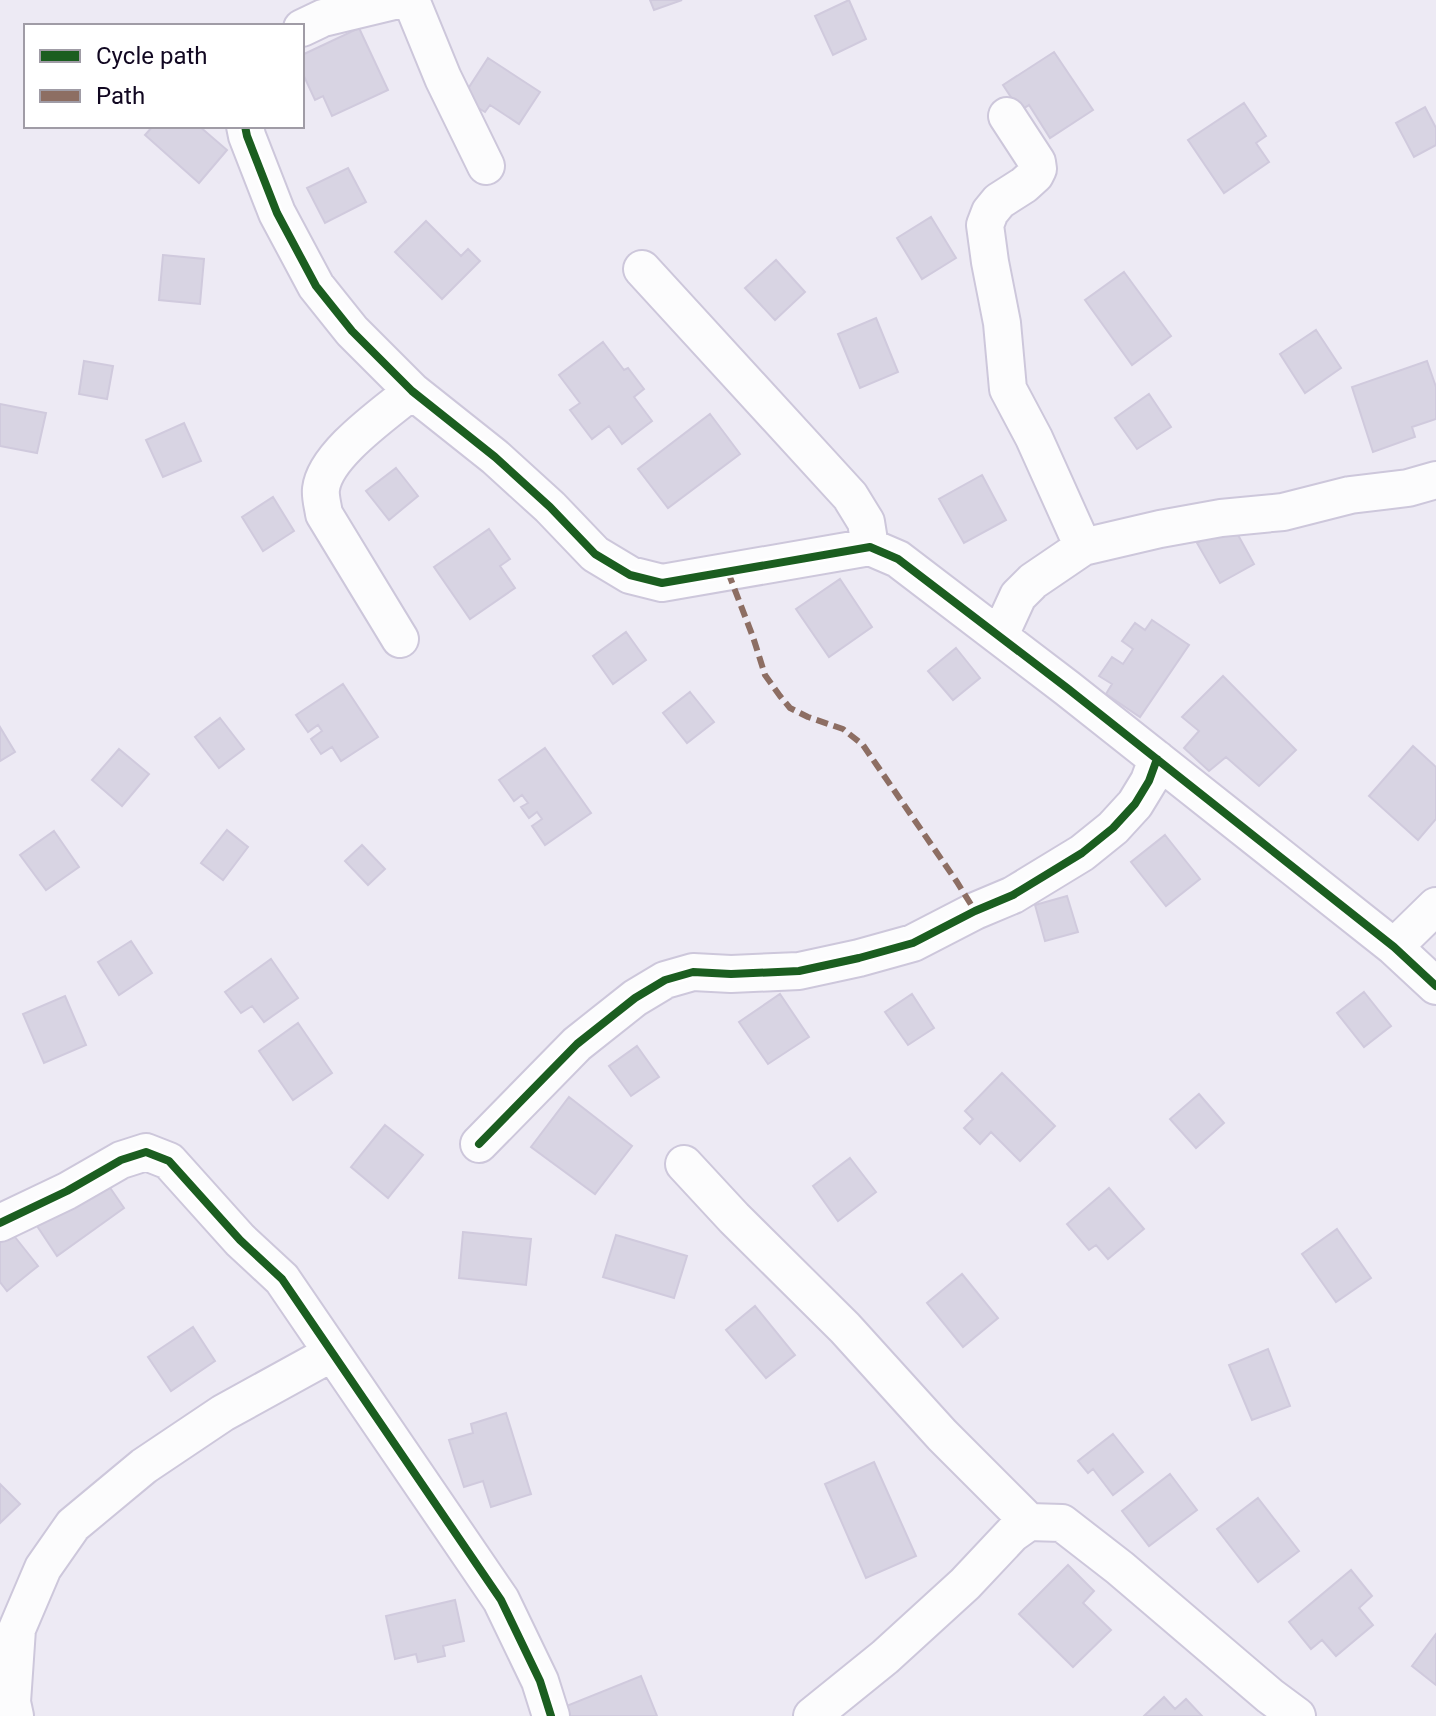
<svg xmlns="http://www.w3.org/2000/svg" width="1436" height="1716" font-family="Roboto,sans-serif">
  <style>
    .building { fill: #d8d4e3; stroke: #d0cadd; stroke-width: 2 }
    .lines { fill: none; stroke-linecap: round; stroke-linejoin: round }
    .street-casing { stroke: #cdc7db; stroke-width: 40 }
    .street { stroke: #fcfcfd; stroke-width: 36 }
    .quiet { stroke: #8d6e63; stroke-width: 6; stroke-dasharray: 12 6; stroke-linecap: butt }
    .cycleway-casing { stroke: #fff; stroke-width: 13 }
    .cycleway { stroke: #1b5e20; stroke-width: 8 }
  </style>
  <rect width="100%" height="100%" fill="#edeaf4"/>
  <path class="building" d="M 650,0 L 682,0 L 654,10 Z
    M 849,0 L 866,39 L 833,55 L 815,16 Z
    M 359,28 L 388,90 L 332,116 L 323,96 L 315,100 L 302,72 L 302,55 Z
    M 1054,52 L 1093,110 L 1050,138 L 1029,105 L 1020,111 L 1003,85 Z
    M 488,58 L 540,92 L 519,124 L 490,105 L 485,112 L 462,98 Z
    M 1244,103 L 1266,136 L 1256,143 L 1269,162 L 1224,193 L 1188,140 Z
    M 1425,107 L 1436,128 L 1436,145 L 1414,157 L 1396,123 Z
    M 153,126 L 199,126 L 227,150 L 199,183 L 145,135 Z
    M 348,168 L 366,202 L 325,223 L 307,188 Z
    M 931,217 L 956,258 L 922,279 L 897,238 Z
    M 426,221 L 461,256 L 468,249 L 480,261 L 442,299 L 395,252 Z
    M 163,255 L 204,259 L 200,304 L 159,300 Z
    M 776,260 L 805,292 L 775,320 L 745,288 Z
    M 1124,272 L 1171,336 L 1132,365 L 1085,300 Z
    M 876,318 L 898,372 L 860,388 L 838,334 Z
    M 1316,330 L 1341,368 L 1305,393 L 1280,354 Z
    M 603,342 L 624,370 L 628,368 L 644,389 L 634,397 L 652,421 L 622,444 L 609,426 L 592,439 L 570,410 L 580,403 L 559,375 Z
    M 84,361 L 113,366 L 107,399 L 79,394 Z
    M 1427,361 L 1436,387 L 1436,419 L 1412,427 L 1415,437 L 1373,452 L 1352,387 Z
    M 1149,394 L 1171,427 L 1137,449 L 1115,418 Z
    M 0,404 L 46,413 L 37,453 L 0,446 Z
    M 710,414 L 740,454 L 668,508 L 638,469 Z
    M 184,423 L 201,461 L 163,477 L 146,440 Z
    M 396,468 L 418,496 L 389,520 L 366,491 Z
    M 982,475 L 1006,520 L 964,543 L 939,499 Z
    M 273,497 L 294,531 L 263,551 L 242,517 Z
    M 1232,524 L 1254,564 L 1220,583 L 1197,543 Z
    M 489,529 L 510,559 L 500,566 L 515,588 L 470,619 L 434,567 Z
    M 840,579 L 872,627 L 829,657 L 796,609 Z
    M 1152,620 L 1189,645 L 1140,717 L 1106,694 L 1112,684 L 1099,676 L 1112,657 L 1123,664 L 1133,649 L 1122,641 L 1135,623 L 1145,630 Z
    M 626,632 L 646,660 L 613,684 L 593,656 Z
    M 956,648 L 980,678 L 953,700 L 928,671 Z
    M 1223,676 L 1296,750 L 1259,786 L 1226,757 L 1209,771 L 1184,748 L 1199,731 L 1182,717 Z
    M 343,684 L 378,737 L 341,761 L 332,747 L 321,754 L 311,739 L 322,731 L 318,725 L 308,732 L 296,715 Z
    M 690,692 L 714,722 L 687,743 L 663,713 Z
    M 220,718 L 244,749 L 219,768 L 195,737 Z
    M 0,727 L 15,752 L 0,761 Z
    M 1413,746 L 1436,767 L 1436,819 L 1418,840 L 1369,796 Z
    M 545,748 L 591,813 L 545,845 L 532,826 L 542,819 L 537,812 L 529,818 L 521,807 L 528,803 L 522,795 L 514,801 L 499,780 Z
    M 119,749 L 149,774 L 122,806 L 92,780 Z
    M 227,830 L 248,847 L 223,880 L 201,863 Z
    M 54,831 L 79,867 L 46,890 L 20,855 Z
    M 1165,835 L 1200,879 L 1166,906 L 1131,862 Z
    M 362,845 L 385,869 L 368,885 L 345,861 Z
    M 1067,896 L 1078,932 L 1045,941 L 1035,905 Z
    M 131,941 L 152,973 L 119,995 L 98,962 Z
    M 271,959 L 298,998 L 264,1022 L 252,1006 L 241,1013 L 225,992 Z
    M 1364,992 L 1391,1026 L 1364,1047 L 1337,1013 Z
    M 780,994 L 809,1037 L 768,1064 L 739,1022 Z
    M 912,994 L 934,1028 L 908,1045 L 885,1012 Z
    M 65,996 L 86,1045 L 44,1063 L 23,1014 Z
    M 298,1023 L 332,1073 L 293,1100 L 259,1051 Z
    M 637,1046 L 659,1077 L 631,1096 L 609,1066 Z
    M 1002,1073 L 1055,1126 L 1020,1161 L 991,1132 L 980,1144 L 964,1128 L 973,1119 L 965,1111 Z
    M 1199,1094 L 1224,1123 L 1196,1148 L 1170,1119 Z
    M 569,1097 L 632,1146 L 595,1194 L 531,1147 Z
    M 385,1125 L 423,1155 L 388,1198 L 351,1167 Z
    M 850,1158 L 876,1192 L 838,1221 L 813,1186 Z
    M 104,1179 L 124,1208 L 57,1256 L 37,1226 Z
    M 1109,1188 L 1144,1229 L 1108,1259 L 1096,1245 L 1089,1250 L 1067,1224 Z
    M 1337,1229 L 1371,1278 L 1336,1302 L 1302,1254 Z
    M 11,1232 L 38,1266 L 7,1291 L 0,1282 L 0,1241 Z
    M 463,1232 L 531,1239 L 526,1285 L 459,1278 Z
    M 616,1235 L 687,1256 L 674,1298 L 603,1277 Z
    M 962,1274 L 998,1318 L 963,1347 L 927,1303 Z
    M 755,1306 L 795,1355 L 766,1378 L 726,1330 Z
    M 193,1327 L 215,1361 L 171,1391 L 148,1357 Z
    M 1268,1349 L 1290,1406 L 1252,1420 L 1229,1365 Z
    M 506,1413 L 531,1494 L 491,1507 L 483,1481 L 464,1487 L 449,1440 L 473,1433 L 471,1424 Z
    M 1113,1434 L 1143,1472 L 1113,1495 L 1093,1469 L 1088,1473 L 1078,1461 Z
    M 874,1462 L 916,1556 L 866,1578 L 825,1484 Z
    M 1170,1474 L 1197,1510 L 1149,1546 L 1122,1511 Z
    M 0,1484 L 20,1504 L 0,1523 Z
    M 1258,1498 L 1299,1551 L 1258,1582 L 1217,1529 Z
    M 1068,1565 L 1094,1591 L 1083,1603 L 1111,1630 L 1073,1667 L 1019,1614 Z
    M 1351,1570 L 1372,1596 L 1359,1608 L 1373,1625 L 1336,1656 L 1322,1640 L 1311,1649 L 1289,1622 Z
    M 455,1600 L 464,1641 L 443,1646 L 445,1656 L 418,1662 L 416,1654 L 395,1659 L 386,1616 Z
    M 1436,1634 L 1436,1685 L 1412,1666 Z
    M 641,1676 L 657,1716 L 556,1716 L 554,1711 Z
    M 1164,1697 L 1175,1709 L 1186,1699 L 1202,1716 L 1144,1716 Z"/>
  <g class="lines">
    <g class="street-casing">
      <path id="street" d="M 411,0 L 443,78 L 486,166
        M 302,28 L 323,18 L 398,0
        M 1007,116 L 1037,162 L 1038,169 L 1035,175 L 1024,185 L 999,201 L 990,212 L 985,225 L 990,262 L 1002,323 L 1008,389 L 1034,438 L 1083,547
        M 245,126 L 247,136 L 277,213 L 316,286 L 352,331 L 412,391 L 495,457 L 550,507 L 595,554 L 630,575 L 662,583 L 870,547 L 898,559 L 1067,688 L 1394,947 L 1436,986
        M 642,269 L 850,496 L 866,522 L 870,547
        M 1000,635 L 1018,596 L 1033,581 L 1083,547 L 1160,529 L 1221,518 L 1283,512 L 1350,495 L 1408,488 L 1436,480
        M 400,639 L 324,514 C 323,506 320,497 321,489 C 325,454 386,413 412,391
        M 1394,947 L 1436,906
        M 479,1144 L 577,1044 L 635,998 L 665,980 L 693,972 L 731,974 L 799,971 L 859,958 L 913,943 L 975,911 L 1013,895 L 1082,853 L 1113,828 L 1135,804 L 1149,781 L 1157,759
        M 684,1164 L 734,1218 L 845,1328 L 942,1435 L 1029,1522
        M 0,1223 L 67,1191 L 121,1160 L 146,1152 L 169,1161 L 240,1240 L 282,1279 L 501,1600 L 540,1681 L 551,1716
        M 15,1716 L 12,1702 L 17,1629 L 43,1568 L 73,1525 L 144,1466 L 223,1413 L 332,1353
        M 812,1716 L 885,1657 L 965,1584 L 1012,1534 L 1029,1522 L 1062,1523 L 1120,1568 L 1270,1696 L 1297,1716"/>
    </g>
    <use href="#street" class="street"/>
    <path class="quiet" d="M 728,572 L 753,637 L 765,675 L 780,696 L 790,708 L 808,717 L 843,729 L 863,745 L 957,882 L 975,911"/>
    <g class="cycleway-casing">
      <path id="cycleway" d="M 245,126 L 247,136 L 277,213 L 316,286 L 352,331 L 412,391 L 495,457 L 550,507 L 595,554 L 630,575 L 662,583 L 870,547 L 898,559 L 1067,688 L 1394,947 L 1436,986
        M 479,1144 L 577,1044 L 635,998 L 665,980 L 693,972 L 731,974 L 799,971 L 859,958 L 913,943 L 975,911 L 1013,895 L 1082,853 L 1113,828 L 1135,804 L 1149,781 L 1157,759
        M 0,1223 L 67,1191 L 121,1160 L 146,1152 L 169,1161 L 240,1240 L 282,1279 L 501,1600 L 540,1681 L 551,1716"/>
    </g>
    <use href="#cycleway" class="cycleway"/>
  </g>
  <rect x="24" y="24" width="280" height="104" fill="#ffffff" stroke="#a09ca6" stroke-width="2"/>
  <rect x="40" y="50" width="40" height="12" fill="#1b5e20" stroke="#a09ca6" stroke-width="2"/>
  <text x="96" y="64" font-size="24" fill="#110721">Cycle path</text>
  <rect x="40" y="90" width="40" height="12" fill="#8d6e63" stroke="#a09ca6" stroke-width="2"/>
  <text x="96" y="104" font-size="24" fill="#110721">Path</text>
</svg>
